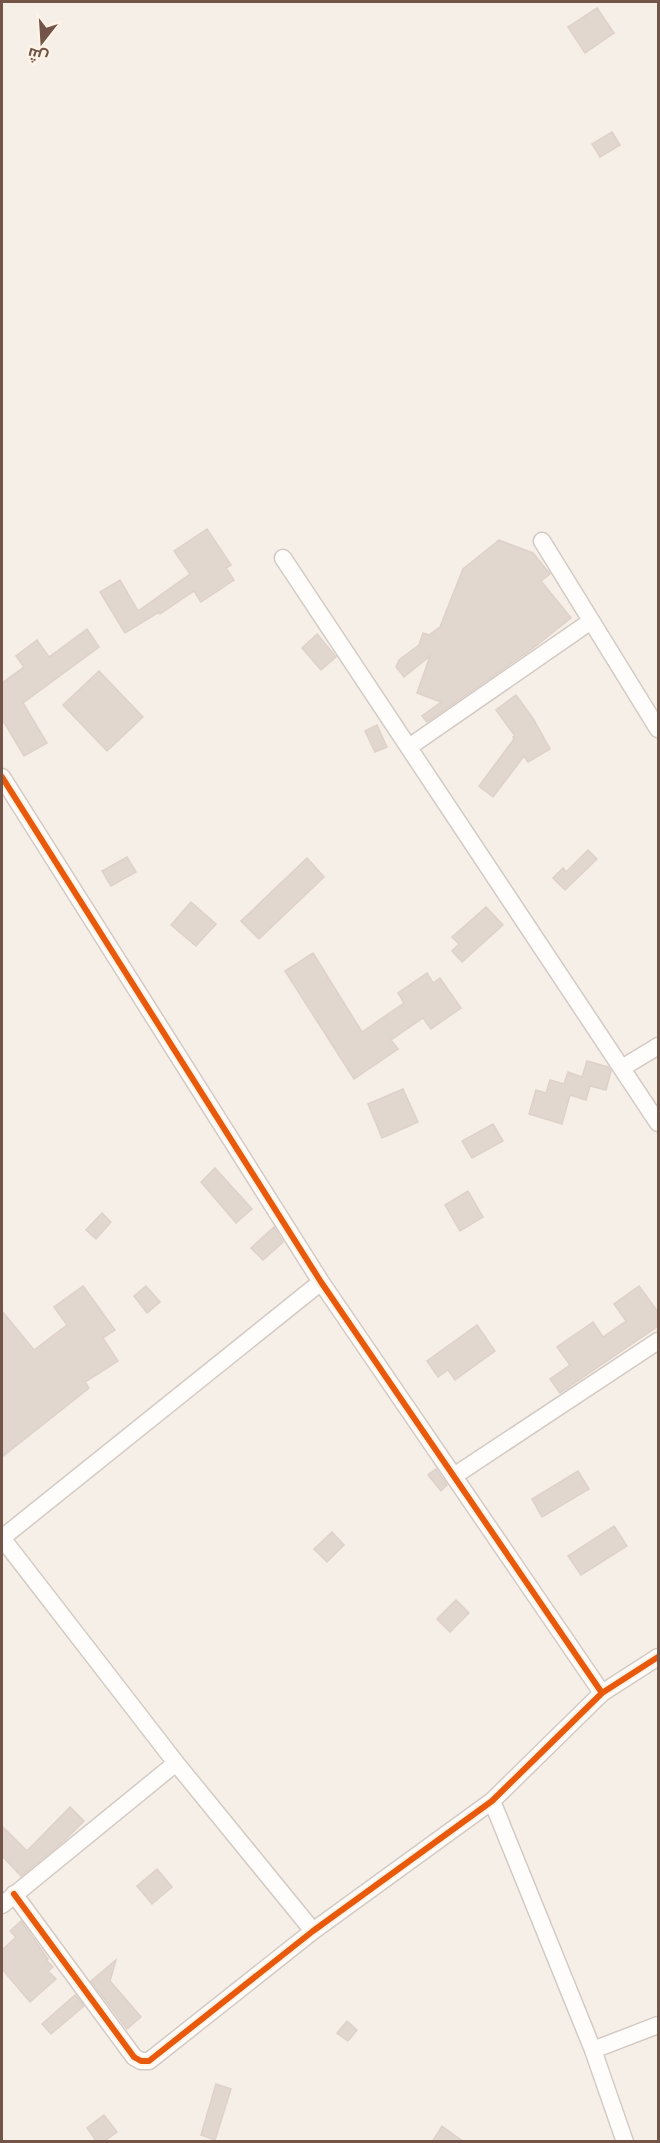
<svg xmlns="http://www.w3.org/2000/svg" width="660" height="2143" font-family="'Asap Condensed',Cairo,sans-serif">
  <style>
    .building { fill: #e2d7cf; stroke: #ded1c9; stroke-width: 1.5 }
    .lines { fill: none; stroke-linecap: round; stroke-linejoin: round }
    .minor-casing { stroke: #d4cac4; stroke-width: 19 }
    .minor { stroke: #fefdfb; stroke-width: 16 }
    .cycleway-casing { stroke: #fff3e6; stroke-width: 10 }
    .cycleway { stroke: #e8590c; stroke-width: 6 }
  </style>
  <rect width="100%" height="100%" fill="#f6efe7"/>
  <path class="building" d="M 597,8 L 614,33 L 585,53 L 568,27 Z
    M 612,132 L 620,145 L 600,157 L 592,144 Z
    M 207,529 L 231,565 L 226,568 L 234,580 L 201,602 L 194,591 L 160,614 L 159,612 L 125,633 L 100,592 L 120,580 L 138,611 L 190,574 L 174,551 Z
    M 499,540 L 533,553 L 550,574 L 541,581 L 571,618 L 532,649 L 427,722 L 422,716 L 441,702 L 417,693 L 430,656 L 404,677 L 396,667 L 399,660 L 419,645 L 423,633 L 429,635 L 440,627 L 463,569 Z
    M 87,629 L 99,647 L 23,703 L 47,743 L 24,756 L 2,719 L 2,683 L 24,667 L 16,656 L 37,640 L 49,657 Z
    M 317,634 L 336,657 L 321,670 L 302,648 Z
    M 99,671 L 143,717 L 107,751 L 63,705 Z
    M 516,695 L 534,720 L 550,749 L 528,762 L 524,756 L 493,797 L 479,786 L 514,739 L 513,737 L 515,736 L 496,710 Z
    M 377,725 L 387,747 L 375,752 L 365,731 Z
    M 588,850 L 597,859 L 565,890 L 553,878 L 563,868 L 566,872 Z
    M 127,857 L 136,872 L 111,886 L 102,871 Z
    M 307,858 L 324,877 L 259,939 L 241,921 Z
    M 191,902 L 216,924 L 196,946 L 171,925 Z
    M 486,907 L 503,925 L 462,962 L 452,951 L 459,944 L 452,937 Z
    M 313,953 L 362,1032 L 404,1003 L 398,993 L 427,973 L 433,983 L 440,978 L 461,1008 L 431,1029 L 423,1018 L 391,1040 L 398,1049 L 354,1079 L 285,971 Z
    M 587,1061 L 608,1067 L 611,1071 L 606,1090 L 590,1086 L 586,1100 L 570,1095 L 562,1124 L 529,1114 L 536,1090 L 546,1093 L 550,1080 L 564,1084 L 568,1072 L 582,1077 Z
    M 403,1089 L 418,1122 L 382,1138 L 368,1104 Z
    M 493,1124 L 503,1141 L 472,1158 L 462,1141 Z
    M 215,1168 L 252,1209 L 236,1223 L 201,1182 Z
    M 468,1191 L 483,1217 L 460,1231 L 445,1205 Z
    M 102,1213 L 111,1222 L 96,1239 L 86,1230 Z
    M 274,1227 L 283,1242 L 263,1260 L 251,1248 Z
    M 83,1286 L 115,1330 L 103,1338 L 118,1361 L 85,1382 L 89,1388 L 2,1457 L 2,1311 L 34,1350 L 67,1325 L 54,1307 Z
    M 146,1286 L 160,1302 L 147,1313 L 134,1296 Z
    M 639,1286 L 658,1312 L 658,1326 L 560,1393 L 550,1379 L 570,1365 L 557,1347 L 593,1322 L 603,1337 L 626,1321 L 614,1304 Z
    M 477,1325 L 495,1351 L 455,1380 L 448,1370 L 438,1377 L 427,1361 Z
    M 436,1469 L 447,1485 L 441,1491 L 428,1475 Z
    M 578,1471 L 589,1489 L 542,1517 L 532,1499 Z
    M 614,1526 L 627,1546 L 581,1575 L 568,1556 Z
    M 332,1532 L 344,1545 L 327,1562 L 314,1549 Z
    M 456,1600 L 469,1613 L 450,1632 L 437,1619 Z
    M 70,1807 L 84,1821 L 65,1840 L 21,1876 L 2,1856 L 2,1826 L 27,1851 Z
    M 157,1869 L 172,1887 L 152,1904 L 137,1886 Z
    M 21,1921 L 48,1959 L 46,1960 L 53,1967 L 48,1971 L 56,1979 L 30,2002 L 2,1969 L 2,1950 L 16,1937 L 10,1931 Z
    M 116,1960 L 110,1981 L 141,2017 L 127,2029 L 91,1981 Z
    M 75,1995 L 84,2006 L 51,2034 L 42,2024 Z
    M 347,2021 L 357,2030 L 348,2041 L 337,2033 Z
    M 216,2084 L 231,2089 L 215,2140 L 201,2135 Z
    M 104,2115 L 117,2132 L 103,2142 L 97,2142 L 87,2128 Z
    M 442,2126 L 464,2142 L 432,2142 Z"/>
  <g class="lines">
    <g class="minor-casing">
      <path id="minor" d="M 542,541 L 658,729
        M 283,558 L 658,1123
        M 409,747 L 591,621
        M 2,777 L 321,1282 L 602,1693
        M 622,1068 L 658,1046
        M 454,1476 L 658,1341
        M 2,1538 L 176,1763 L 313,1931
        M 2,1538 L 321,1282
        M 492,1801 L 593,2050 L 625,2142
        M 14,1894 L 134,2057 L 141,2061 L 149,2061 L 313,1931 L 492,1801 L 602,1693 L 658,1657
        M 2,1905 L 176,1763
        M 593,2050 L 658,2025"/>
    </g>
    <use href="#minor" class="minor"/>
    <g class="cycleway-casing">
      <path id="cycleway" d="M 2,777 L 321,1282 L 602,1693
        M 14,1894 L 134,2057 L 141,2061 L 149,2061 L 313,1931 L 492,1801 L 602,1693 L 658,1657"/>
    </g>
    <use href="#cycleway" class="cycleway"/>
  </g>
  <rect width="660" height="2143" fill="none" stroke="#725448" stroke-width="6"/>
  <g transform="translate(42 42) rotate(197)" stroke="#fff3e6" stroke-width="4.5" paint-order="stroke">
  <path d="M0-4.5L10 22L0 15L-10 22Z" fill="#725448"/>
  <text y="-9" font-size="16" font-weight="bold" text-anchor="middle" fill="#725448">ش</text>
  </g>
</svg>
